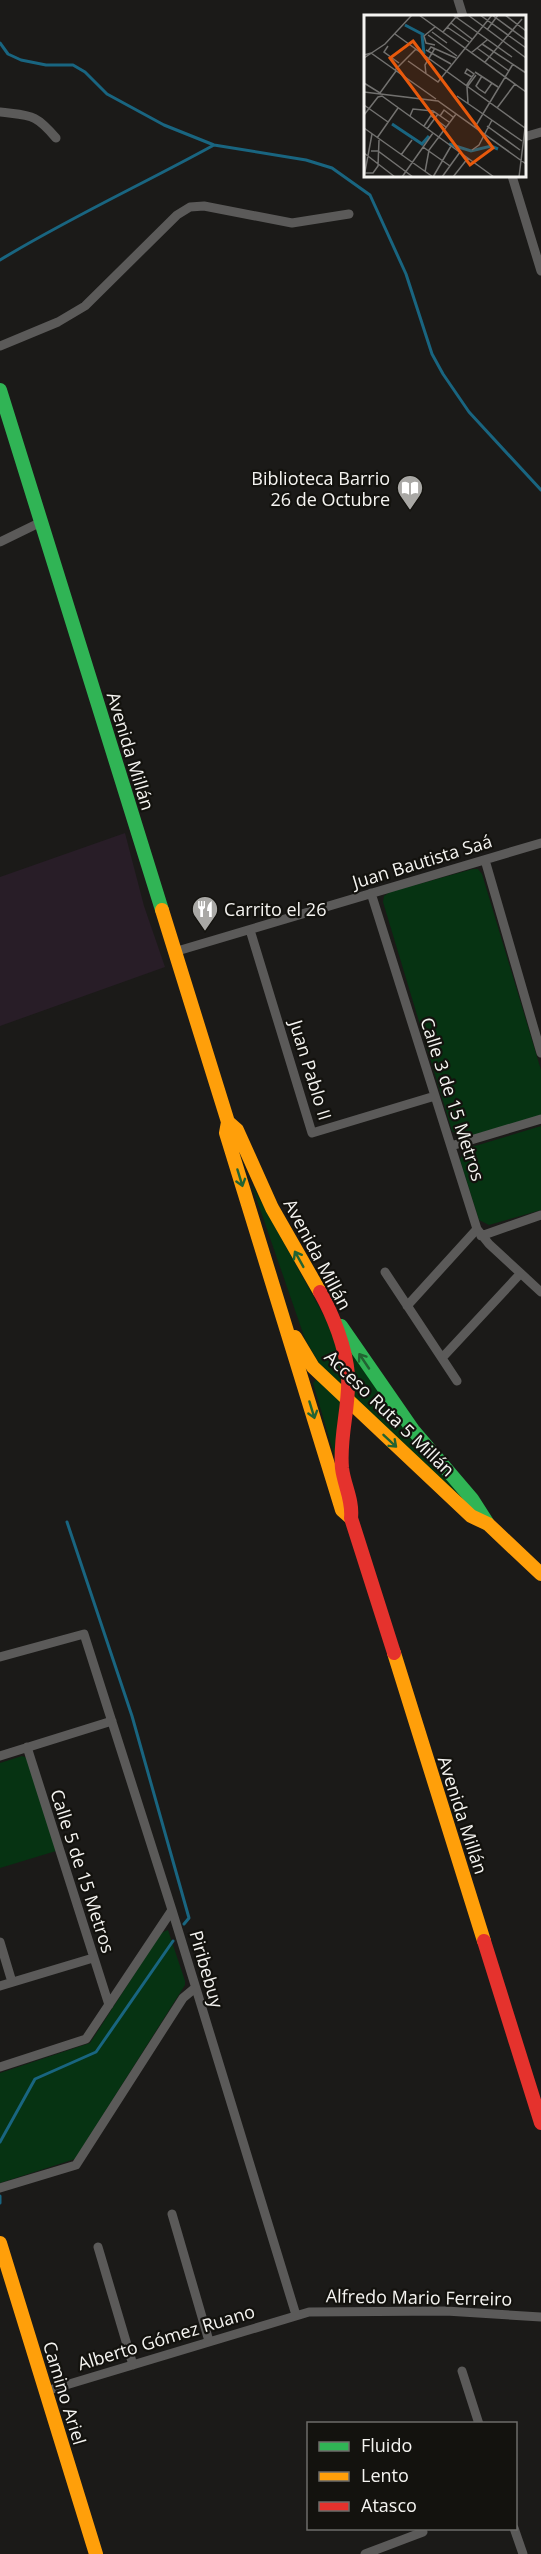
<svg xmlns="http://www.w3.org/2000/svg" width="541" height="2554" font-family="'Open Sans',sans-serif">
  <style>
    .industrial { fill: #281d27 }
    .green { fill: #063312 }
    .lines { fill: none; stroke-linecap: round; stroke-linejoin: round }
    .stream { stroke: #196580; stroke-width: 3 }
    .street { stroke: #5b5a59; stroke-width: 9 }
    .fast { stroke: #30b455; stroke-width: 14 }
    .slow { stroke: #ff9f0a; stroke-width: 14 }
    .jam { stroke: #e5322d; stroke-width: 14 }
    .oneway { stroke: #226332 }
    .labels { text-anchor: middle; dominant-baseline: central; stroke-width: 4.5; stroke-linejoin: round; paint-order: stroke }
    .poi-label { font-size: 18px; fill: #f5f4f1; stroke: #13120e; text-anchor: end }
    .street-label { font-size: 18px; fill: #f5f4f1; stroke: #13120e }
    .inset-river { fill: none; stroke: #196580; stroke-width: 3 }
    .inset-road { fill: none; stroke: #72716f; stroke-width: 1.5 }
    .view { fill: #e8590c; fill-opacity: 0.15; stroke: #e8590c; stroke-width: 3 }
    .inset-edge { fill: none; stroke: #f5f4f1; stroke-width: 3 }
  </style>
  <rect width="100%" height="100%" fill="#1b1a18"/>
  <path class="industrial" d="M 125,833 L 144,906 L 165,967 L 0,1026 L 0,877 Z"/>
  <path class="green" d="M 473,869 L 478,869 L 482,874 L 541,1070 L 541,1115 L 464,1139 L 452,1131 L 383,902 L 384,896 L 390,892 Z
    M 541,1126 L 541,1210 L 489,1225 L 479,1220 L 460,1160 L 465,1149 Z
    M 251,1183 L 334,1334 L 338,1344 L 343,1390 L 320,1365 L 305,1339 Z
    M 347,1345 L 469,1506 L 352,1397 L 354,1376 Z
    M 317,1379 L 343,1402 L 335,1458 L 313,1383 Z
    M 22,1756 L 27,1758 L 56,1851 L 0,1868 L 0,1763 Z
    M 168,1930 L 185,1981 L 185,1985 L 75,2159 L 0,2183 L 0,2073 L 90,2043 L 161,1933 Z"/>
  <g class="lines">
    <path class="stream" d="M 0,43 L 8,54 L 21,60 L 46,65 L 73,65 L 85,72 L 107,94 L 164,125 L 214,145 L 306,160 L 332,168 L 370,195 L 406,274 L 432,354 L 443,374 L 469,412 L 541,490
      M 0,260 C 69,218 143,184 214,145
      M 67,1522 L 132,1716 L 189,1918 L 184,1924
      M 0,2142 L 35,2079 L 96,2052 L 173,1941
      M 0,2203 L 0,2196"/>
    <path class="street" d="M 458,0 L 463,16
      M 0,112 C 31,116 35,113 56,138
      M 524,137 L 541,132
      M 512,176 L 541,271
      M 0,346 L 58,322 L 85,306 L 177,215 L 190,207 L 204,206 L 292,223 L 349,214
      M 0,542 L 41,522
      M 485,860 L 541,1053
      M 371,893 L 477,1229 L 489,1244 L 541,1292
      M 250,930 L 312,1133 L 435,1096
      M 174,952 L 541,843
      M 451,1146 L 541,1119
      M 481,1236 L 541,1215
      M 385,1272 L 457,1381
      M 407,1306 L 477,1229
      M 442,1358 L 520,1274
      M 0,1657 L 84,1634 L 172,1910 L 296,2315
      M 27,1747 L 109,2005
      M 0,1756 L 112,1721
      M 0,1942 L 12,1982
      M 0,1986 L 93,1958
      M 0,2067 L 86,2039 L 172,1910
      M 0,2188 L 76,2165 L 183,1998 L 195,1988
      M 172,2214 L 209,2341
      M 98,2247 L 133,2365
      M 462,2371 L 479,2424
      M 46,2391 L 309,2312 L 446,2311 L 541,2317
      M 514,2528 L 523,2554
      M 365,2554 L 423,2532"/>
    <path class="fast" d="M 0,390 L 162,910
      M 341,1326 L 413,1430 L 472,1499 L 488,1524"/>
    <path class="slow" d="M 162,910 L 228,1122 L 237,1130 L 272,1208 L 320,1292
      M 228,1122 L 226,1133 L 342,1510 L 351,1518
      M 295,1337 L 313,1367 L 471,1516 L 488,1524 L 541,1574
      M 394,1653 L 484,1941
      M 0,2243 L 96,2554"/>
    <path class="jam" d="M 320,1292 C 333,1315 346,1348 348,1375 C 350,1406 339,1436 342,1468 C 344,1485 353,1500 351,1518 L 394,1653
      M 484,1941 L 541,2123"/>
  </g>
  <defs><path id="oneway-shaft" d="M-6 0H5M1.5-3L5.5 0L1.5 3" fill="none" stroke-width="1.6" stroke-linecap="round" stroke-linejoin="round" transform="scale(1.5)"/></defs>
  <g class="oneway">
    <use href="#oneway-shaft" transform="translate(240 1178) rotate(73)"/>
    <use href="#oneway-shaft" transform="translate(299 1259) rotate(-119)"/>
    <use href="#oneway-shaft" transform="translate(364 1361) rotate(-124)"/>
    <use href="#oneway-shaft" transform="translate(312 1410) rotate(73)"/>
    <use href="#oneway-shaft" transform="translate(390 1441) rotate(43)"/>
  </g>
  <defs>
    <g id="library-pin" transform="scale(1.35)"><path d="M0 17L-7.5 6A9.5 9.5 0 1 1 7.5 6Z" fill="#a9a8a5" stroke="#13120e"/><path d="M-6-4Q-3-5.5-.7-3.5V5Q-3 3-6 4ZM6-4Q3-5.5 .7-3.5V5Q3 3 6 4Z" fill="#fff"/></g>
    <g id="restaurant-pin" transform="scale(1.35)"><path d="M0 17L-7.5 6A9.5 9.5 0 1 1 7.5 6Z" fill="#a9a8a5" stroke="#13120e"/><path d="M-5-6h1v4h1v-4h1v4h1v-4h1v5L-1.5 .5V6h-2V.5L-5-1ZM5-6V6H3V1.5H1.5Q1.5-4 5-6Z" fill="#fff"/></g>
  </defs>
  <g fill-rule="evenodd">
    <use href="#library-pin" x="410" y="488"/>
    <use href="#restaurant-pin" x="205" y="909"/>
  </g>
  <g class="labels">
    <g class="poi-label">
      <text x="390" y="478">Biblioteca Barrio<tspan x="390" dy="21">26 de Octubre</tspan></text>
      <text x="224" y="909" text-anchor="start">Carrito el 26</text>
    </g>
    <g class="street-label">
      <text transform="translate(131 751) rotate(73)">Avenida Millán</text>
      <text transform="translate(422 861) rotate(-17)">Juan Bautista Saá</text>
      <text transform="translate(311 1070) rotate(73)">Juan Pablo II</text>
      <text transform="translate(453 1099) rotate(72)">Calle 3 de 15 Metros</text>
      <text transform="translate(318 1254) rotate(62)">Avenida Millán</text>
      <text transform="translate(390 1413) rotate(44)">Acceso Ruta 5 Millán</text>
      <text transform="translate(463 1815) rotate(72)">Avenida Millán</text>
      <text transform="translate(83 1871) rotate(72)">Calle 5 de 15 Metros</text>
      <text transform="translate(207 1969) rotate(74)">Piribebuy</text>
      <text transform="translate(419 2297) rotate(1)">Alfredo Mario Ferreiro</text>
      <text transform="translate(166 2337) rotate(-17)">Alberto Gómez Ruano</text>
      <text transform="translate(65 2393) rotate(73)">Camino Ariel</text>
    </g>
  </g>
  <g transform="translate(364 15)">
    <rect width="162" height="162" fill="#1b1a18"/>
    <path class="inset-river" d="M 41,10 L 60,20M 58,20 L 60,39M 28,109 L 58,129 L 65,121M 85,129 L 107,136 L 127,131 L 134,134"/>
    <path class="inset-road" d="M 55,0 L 162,77M 89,0 L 148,42M 104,0 L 162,43M 116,0 L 162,33M 128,0 L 162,25M 141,0 L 162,16M 87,8 L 108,24M 71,12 L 60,21 L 62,28 L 71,30M 83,12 L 105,27M 123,15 L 134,0M 68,17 L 83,28M 79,17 L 92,2 L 103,0M 31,19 L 161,113M 64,20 L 93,41M 118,29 L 162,58M 24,31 L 20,37 L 35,48M 113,33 L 145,56M 62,35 L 87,49M 64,36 L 67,32 L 92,43M 107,38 L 123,25M 0,40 L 7,38 L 72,84M 0,43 L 21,29 L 48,0M 44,46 L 74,67 L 128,0M 121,47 L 158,4M 31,55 L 52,34M 111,57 L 134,72M 62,59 L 61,50 L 71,33M 118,61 L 112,71 L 115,74 L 121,78 L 128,68M 0,68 L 16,78 L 32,56M 102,71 L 110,59 L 103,54 L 101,58 L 108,62M 0,77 L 74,86 L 162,149M 93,81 L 158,126M 104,88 L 103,72 L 112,60M 0,90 L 24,107M 133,93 L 151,69M 0,100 L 14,82 L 18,81 L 130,162M 46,101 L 49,94 L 69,96 L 85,107M 67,101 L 82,112M 76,101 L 80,95 L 89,102M 60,111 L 70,96M 123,111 L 156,135M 111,112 L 149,49M 0,113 L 69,162M 63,114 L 74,99M 13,123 L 34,93M 59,132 L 86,151M 108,135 L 115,130 L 128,105M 7,136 L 14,136 L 49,162M 0,138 L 31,162M 37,140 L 48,125M 61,157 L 65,135 L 92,99M 1,158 L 9,158 L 14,151 L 15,125M 0,162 L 8,119M 38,162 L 69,118M 69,162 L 87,131M 78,162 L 96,137M 89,162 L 104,143M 155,162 L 162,105"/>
    <path class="view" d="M 49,26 L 129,133 L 106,150 L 26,43 Z"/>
    <rect width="162" height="162" class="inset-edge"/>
  </g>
  <rect x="307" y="2422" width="210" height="108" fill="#13120e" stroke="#6d6c69" stroke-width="1.5"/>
  <rect x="319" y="2442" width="30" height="9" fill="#30b455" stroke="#6d6c69" stroke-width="1.5"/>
  <text x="361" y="2452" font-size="18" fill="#f5f4f1">Fluido</text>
  <rect x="319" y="2472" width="30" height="9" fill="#ff9f0a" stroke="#6d6c69" stroke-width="1.5"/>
  <text x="361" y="2482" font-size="18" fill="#f5f4f1">Lento</text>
  <rect x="319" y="2502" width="30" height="9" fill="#e5322d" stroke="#6d6c69" stroke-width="1.5"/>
  <text x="361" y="2512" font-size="18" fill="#f5f4f1">Atasco</text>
</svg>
